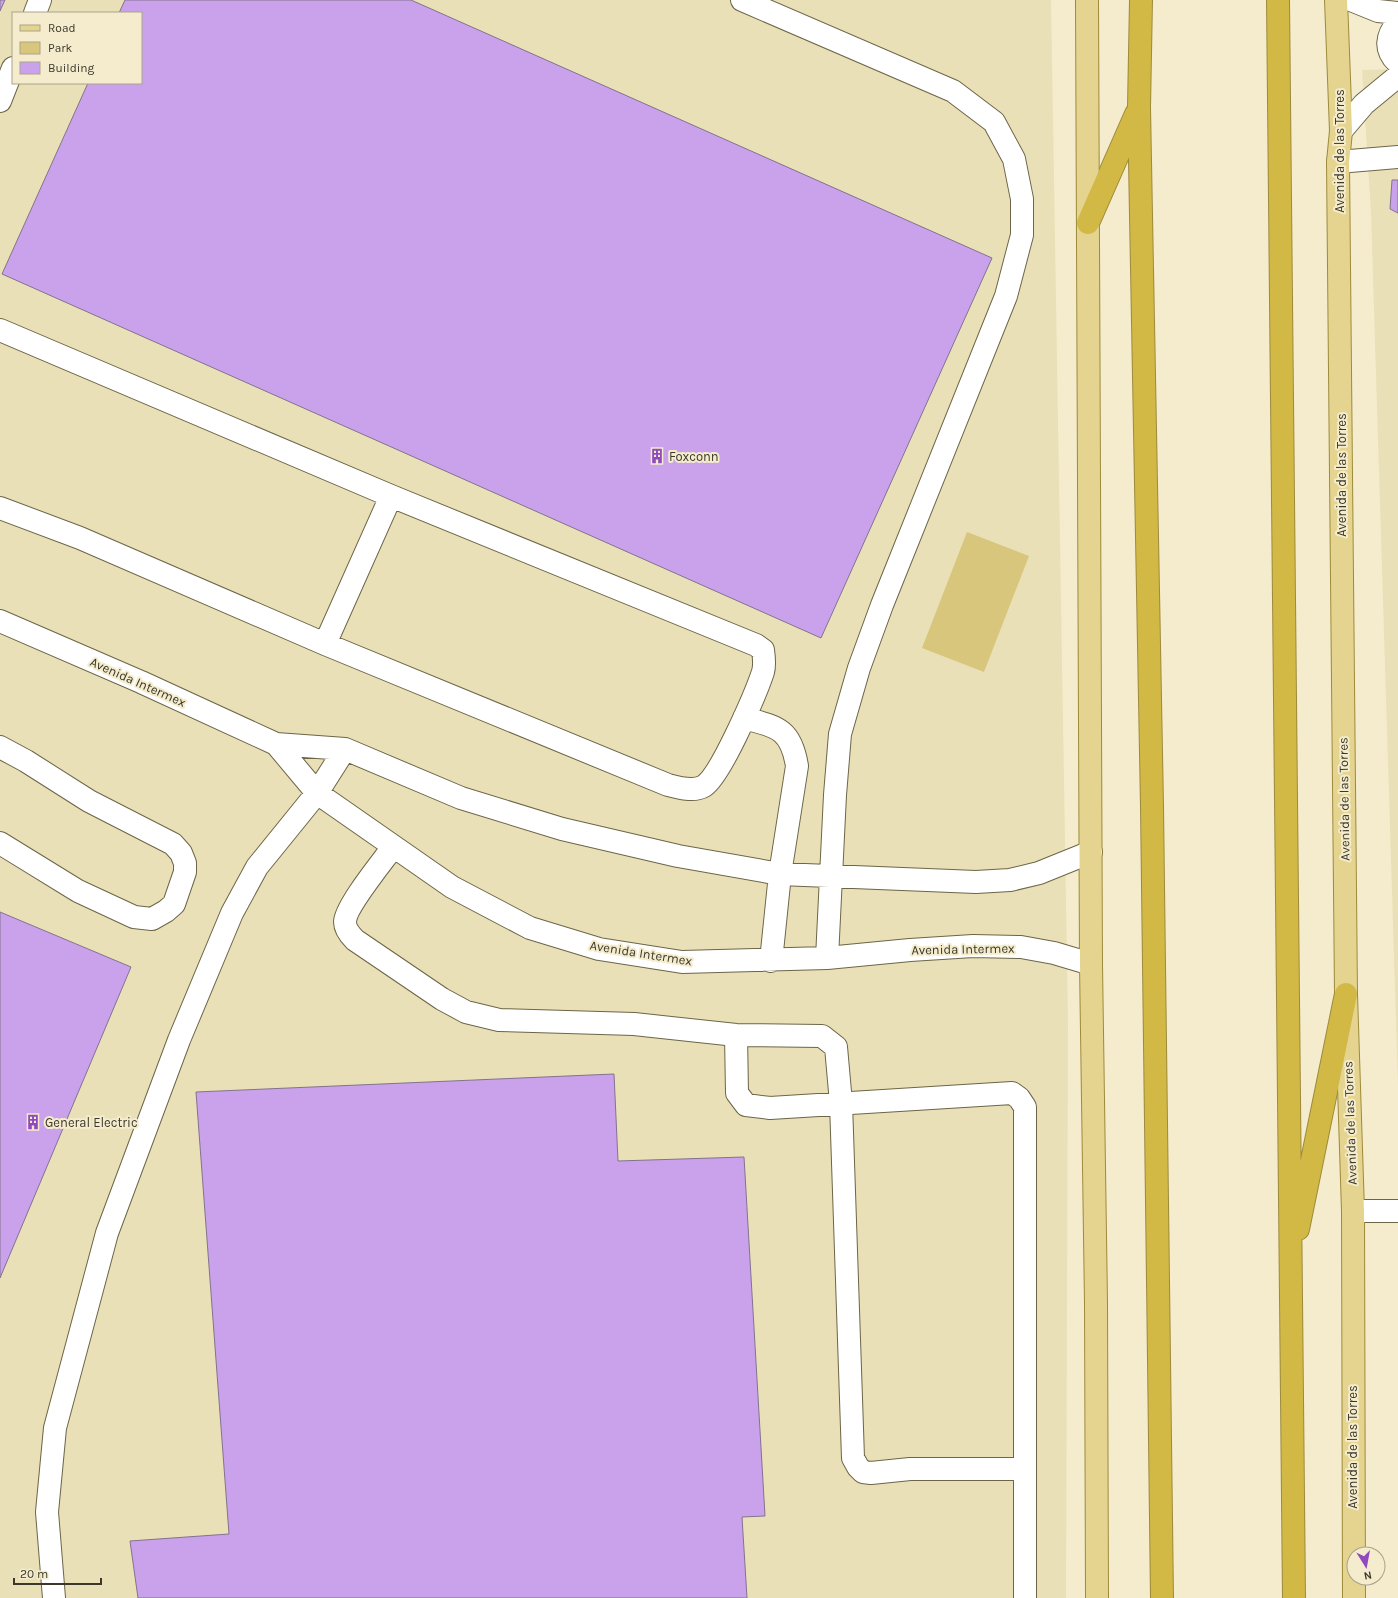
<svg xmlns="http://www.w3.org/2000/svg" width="1398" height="1598" font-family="Karla,sans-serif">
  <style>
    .built { fill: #e9e0b7; fill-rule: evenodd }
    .green { fill: #d8c67c }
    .building { fill: #caa2ec; stroke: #81738e }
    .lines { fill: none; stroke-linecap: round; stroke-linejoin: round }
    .minor-casing { stroke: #6c6548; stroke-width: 24 }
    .major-casing { stroke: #9d8b3c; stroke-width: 24 }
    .highway-casing { stroke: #9d8b3c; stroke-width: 24 }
    .minor { stroke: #fff; stroke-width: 22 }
    .major { stroke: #e4d48f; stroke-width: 22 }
    .highway { stroke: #d2b845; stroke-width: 22 }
    .labels { text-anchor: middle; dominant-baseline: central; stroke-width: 4; stroke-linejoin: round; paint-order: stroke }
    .street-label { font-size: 13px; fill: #3b382b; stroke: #f4eccc }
    .poi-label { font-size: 13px; fill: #3b382b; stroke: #f4eccc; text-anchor: start }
  </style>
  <rect width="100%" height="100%" fill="#f4eccc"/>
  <path class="built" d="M 0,0 L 1051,0 L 1068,1021 L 1066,1598 L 0,1598 ZM 13,13 L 141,13 L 141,83 L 13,83 Z
    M 1398,69 L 1398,1085 L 1371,212 L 1362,70 Z"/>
  <path class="green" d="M 967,532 L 1029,556 L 984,672 L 922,648 Z"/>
  <path class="building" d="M 0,0 L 5,0 L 0,11 Z
    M 125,0 L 411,0 L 992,258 L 821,638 L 2,274 L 88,83 L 141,83 L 141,13 L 119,13 Z
    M 1392,180 L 1398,180 L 1398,213 L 1390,209 Z
    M 0,912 L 131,967 L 0,1278 Z
    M 614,1074 L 618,1161 L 744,1157 L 765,1516 L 742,1517 L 747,1598 L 138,1598 L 130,1541 L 229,1534 L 196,1092 Z"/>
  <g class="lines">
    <g class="minor-casing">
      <path id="minor" d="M 742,0 L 953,91 L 994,122 L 1014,159 L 1022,199 L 1022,235 L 1006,296 L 882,605 L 859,668 L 840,734 L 835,795 L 827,958
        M 1351,0 L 1378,11 L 1398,13
        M 35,13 L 40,0
        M 1398,22 C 1386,36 1384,50 1398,63
        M 0,101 L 13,68
        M 1341,131 L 1364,104 L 1398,76
        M 1338,162 L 1398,157
        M 0,330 L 391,496 L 756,645 L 763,650 C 764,657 765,665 763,672 C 756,693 721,775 704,786 C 694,792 679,788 668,785 L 325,644 L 80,538 L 0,508
        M 0,621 L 141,682 L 276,744 L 345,749 L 461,798 L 562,829 L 678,856 L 780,874 L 976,882 L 1010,880 L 1039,873 L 1091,852
        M 325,644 L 391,496
        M 744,718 C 778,727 791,729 797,766 L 780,874 L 771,961
        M 276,744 L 317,793 L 452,887 L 530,928 L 599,949 L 682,962 L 827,958 L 910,950 L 973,946 L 1021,947 L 1054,953 L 1091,964
        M 0,747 L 26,761 L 89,801 L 173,844 L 181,853 L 185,863 L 185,872 L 174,904 L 166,911 L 152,919 L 134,917 L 78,891 L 0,843
        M 393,847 C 383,861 345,907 345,922 C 345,929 350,935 355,940 L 442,999 L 466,1012 L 499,1020 L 634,1024 L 736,1035 L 822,1036 L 836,1047 L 841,1103 L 853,1458 L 858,1467 L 863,1472 L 871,1473 L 910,1469 L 1025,1469
        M 736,1035 L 737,1093 L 746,1105 L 770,1108 L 1012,1093 L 1019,1098 L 1025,1107 L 1025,1598
        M 1353,1211 L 1398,1211
        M 54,1598 L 47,1512 L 55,1428 L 107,1233 L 179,1040 L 232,913 L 257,867 L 317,793 L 345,749"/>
    </g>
    <g class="major-casing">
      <path id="major" d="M 1087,0 L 1091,964 L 1096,1303 L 1097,1598
        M 1336,0 L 1341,131 L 1338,162 L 1346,994 L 1353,1211 L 1354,1598"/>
    </g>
    <g class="highway-casing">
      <path id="highway" d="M 1141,0 L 1139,107 L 1152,806 L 1162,1598
        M 1278,0 L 1294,1598
        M 1088,223 L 1136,114
        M 1298,1229 L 1346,994"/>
    </g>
    <use href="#minor" class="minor"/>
    <use href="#major" class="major"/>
    <use href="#highway" class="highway"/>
  </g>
  <defs>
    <g id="building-bare" transform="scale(1.2)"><path d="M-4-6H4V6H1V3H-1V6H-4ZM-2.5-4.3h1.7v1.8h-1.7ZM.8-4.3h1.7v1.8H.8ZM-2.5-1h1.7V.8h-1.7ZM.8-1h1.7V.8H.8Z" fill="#8e4abe" stroke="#f4eccc" stroke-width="2.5" paint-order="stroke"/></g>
  </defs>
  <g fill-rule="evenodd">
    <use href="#building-bare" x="657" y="456"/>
    <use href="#building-bare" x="33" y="1122"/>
  </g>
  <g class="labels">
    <g class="street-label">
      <text transform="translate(1339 151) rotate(-90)">Avenida de las Torres</text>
      <text transform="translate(1341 475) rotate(-90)">Avenida de las Torres</text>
      <text transform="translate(138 682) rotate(24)">Avenida Intermex</text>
      <text transform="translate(1344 799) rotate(-91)">Avenida de las Torres</text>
      <text transform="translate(963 949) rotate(-1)">Avenida Intermex</text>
      <text transform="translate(641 953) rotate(9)">Avenida Intermex</text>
      <text transform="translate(1350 1123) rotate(-92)">Avenida de las Torres</text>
      <text transform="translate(1352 1447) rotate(-90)">Avenida de las Torres</text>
    </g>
    <g class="poi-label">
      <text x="669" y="456">Foxconn</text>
      <text x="45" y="1122">General Electric</text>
    </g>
  </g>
  <rect x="12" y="12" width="130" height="72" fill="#f4eccc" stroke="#aaa48c"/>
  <rect x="20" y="25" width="20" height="6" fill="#e4d48f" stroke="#aaa48c"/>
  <text x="48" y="32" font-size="12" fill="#3b382b">Road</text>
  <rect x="20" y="42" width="20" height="12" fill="#d8c67c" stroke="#aaa48c"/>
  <text x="48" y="52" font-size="12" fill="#3b382b">Park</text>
  <rect x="20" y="62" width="20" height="12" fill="#caa2ec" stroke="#aaa48c"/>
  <text x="48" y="72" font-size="12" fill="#3b382b">Building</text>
  <g transform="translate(1366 1566) rotate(169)"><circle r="19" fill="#f4eccc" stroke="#aaa48c"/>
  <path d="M0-3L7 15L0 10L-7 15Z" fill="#8e4abe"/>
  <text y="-6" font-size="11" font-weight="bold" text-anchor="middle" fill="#3b382b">N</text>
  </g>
  <path d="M14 1578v6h87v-6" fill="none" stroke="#3b382b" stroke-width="2"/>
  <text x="20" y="1578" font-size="12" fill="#3b382b" stroke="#f4eccc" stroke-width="3" paint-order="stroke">20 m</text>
</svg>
